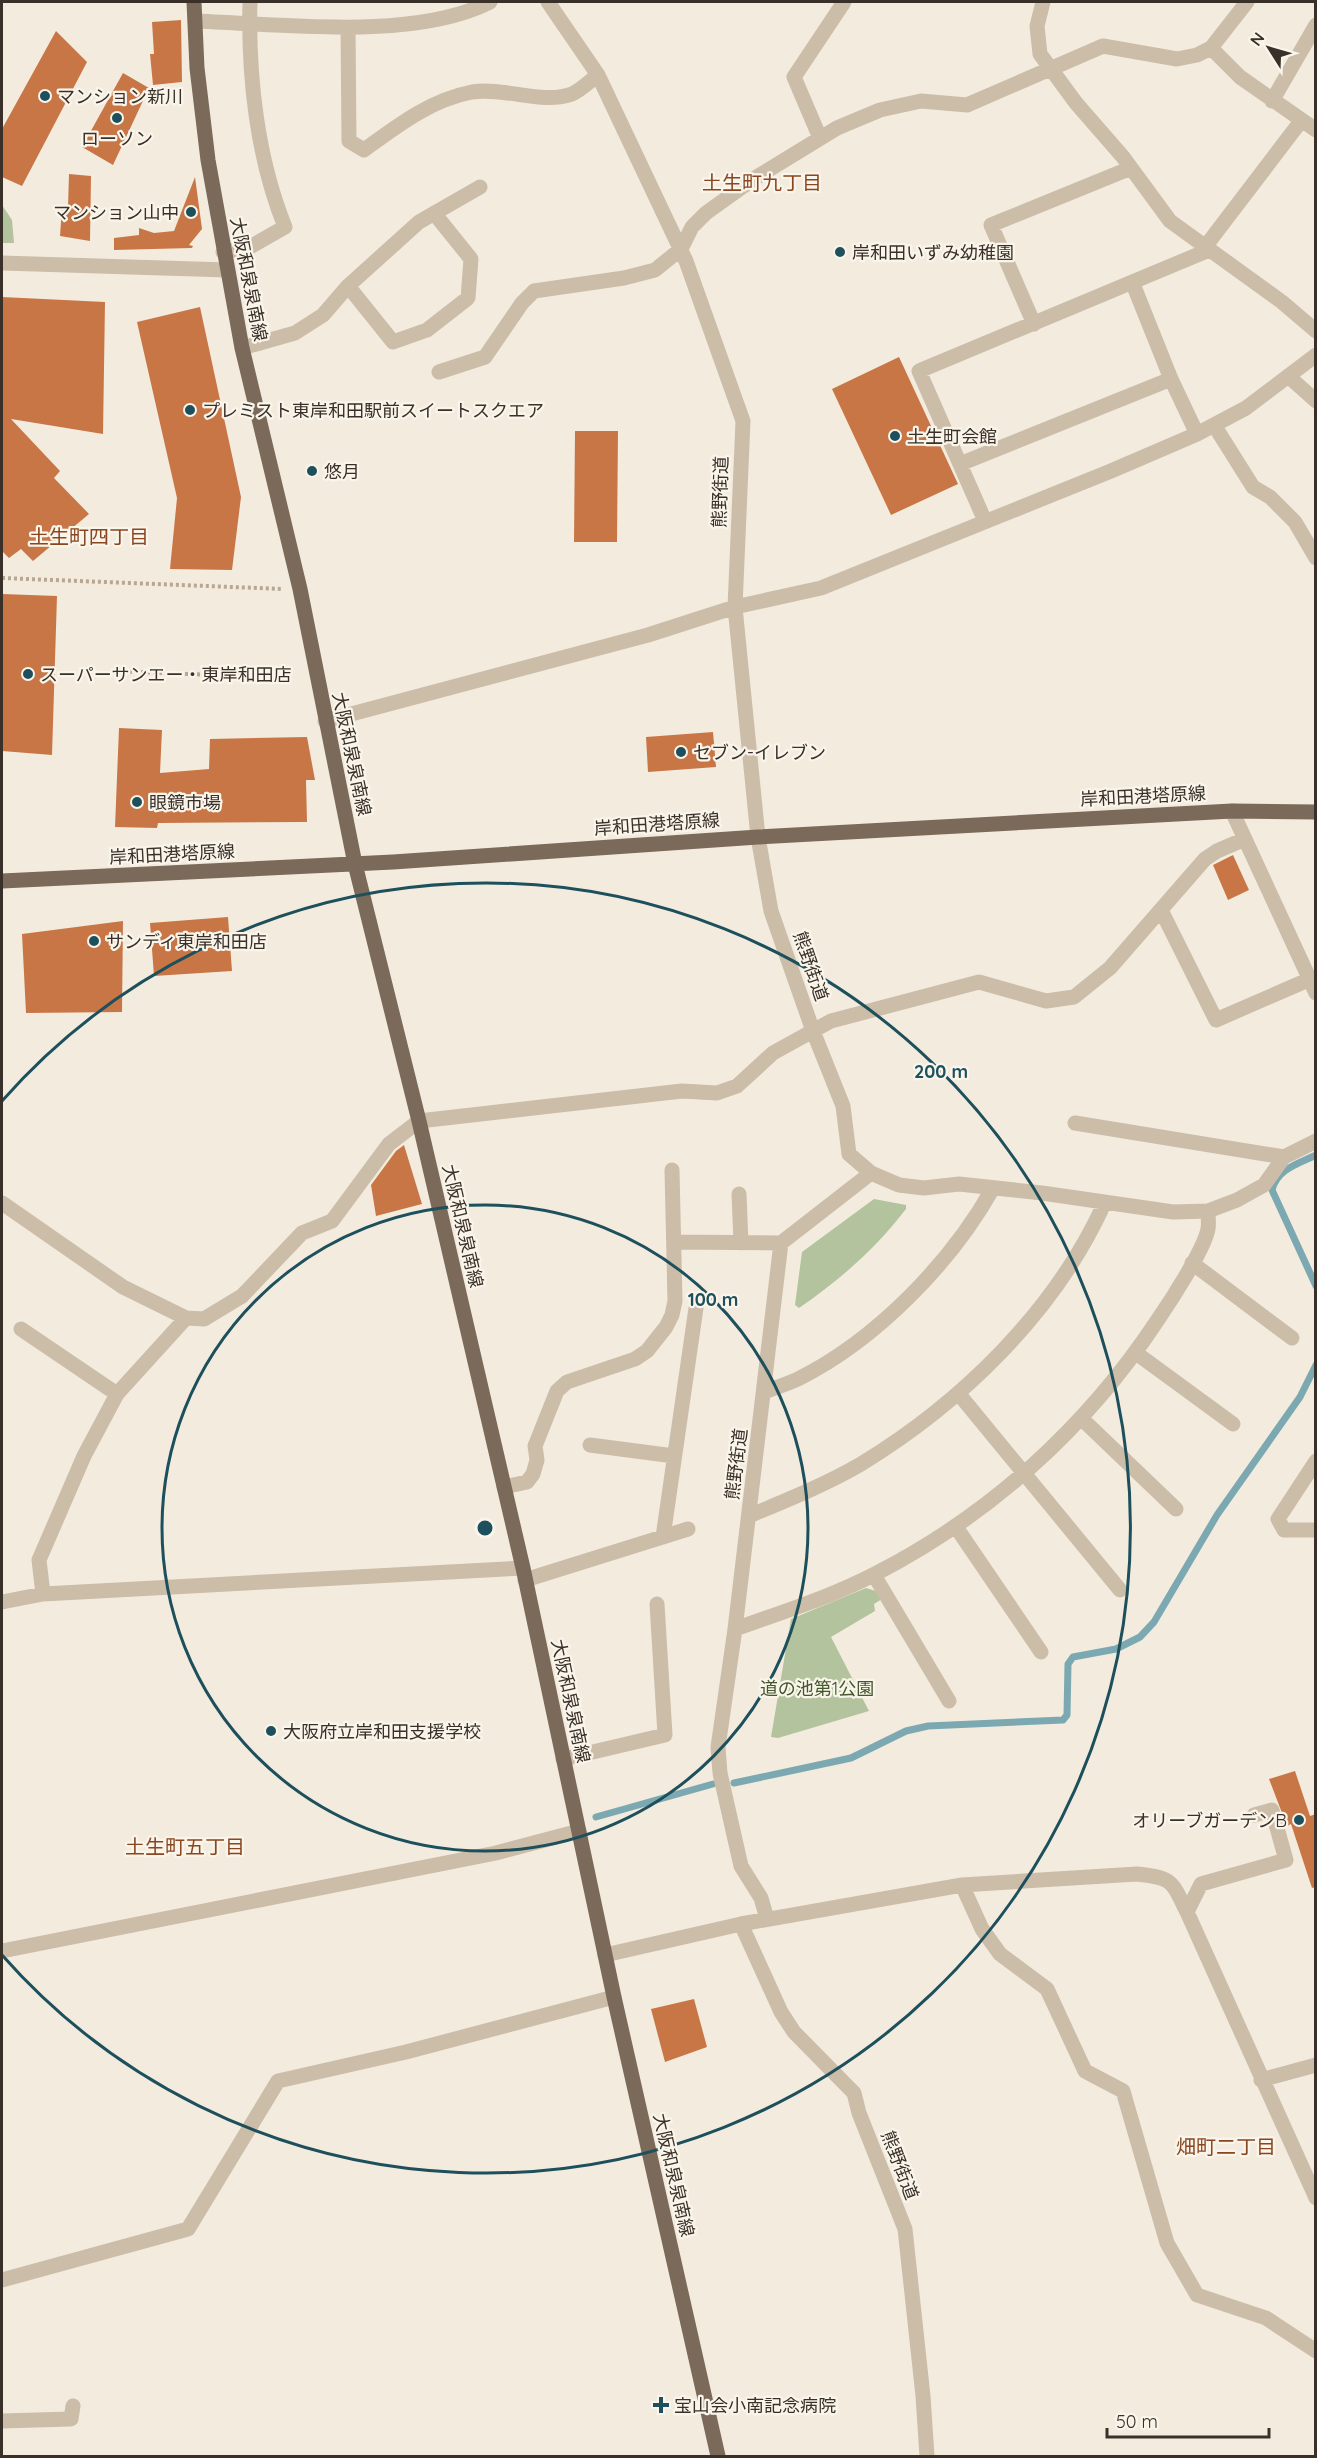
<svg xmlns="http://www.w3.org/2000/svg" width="1317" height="2458" font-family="Quicksand,'Noto Sans JP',sans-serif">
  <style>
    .green { fill: #b2c39d }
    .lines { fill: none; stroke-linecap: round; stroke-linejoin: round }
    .stream { stroke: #7ca9b1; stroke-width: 7 }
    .building { fill: #c97647 }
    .path { stroke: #b8a793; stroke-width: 4; stroke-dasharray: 3 3; stroke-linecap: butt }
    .minor { stroke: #ccbda9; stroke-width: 15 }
    .major { stroke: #7b695a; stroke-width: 15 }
    .ring { fill: none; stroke: #1d505c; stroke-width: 3 }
    .poi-dot { fill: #1d505c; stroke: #faf5eb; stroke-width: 2 }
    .labels { text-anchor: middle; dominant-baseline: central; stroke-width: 4.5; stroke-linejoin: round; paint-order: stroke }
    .poi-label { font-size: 18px; fill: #393029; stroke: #faf5eb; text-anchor: start }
    .street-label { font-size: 18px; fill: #393029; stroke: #faf5eb }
    .park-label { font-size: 18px; fill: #43582c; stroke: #faf5eb }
    .neighbourhood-label { font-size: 20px; fill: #8a4620; stroke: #faf5eb }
    .centre { fill: #1d505c; stroke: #faf5eb; stroke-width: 3 }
    .ring-label { font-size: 18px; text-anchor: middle; font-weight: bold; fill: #1d505c; stroke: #faf5eb; stroke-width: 4.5; stroke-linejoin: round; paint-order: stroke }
  </style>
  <rect width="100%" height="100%" fill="#f3ecde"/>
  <path class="green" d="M 2,205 L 12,220 L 14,243 L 2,243 Z
    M 874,1199 L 906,1205 L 906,1209 C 876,1248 840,1280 799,1308 L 795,1305 L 802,1252 Z
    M 866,1588 L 876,1591 L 882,1599 L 874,1604 L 875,1611 L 831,1637 L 869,1711 L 778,1738 L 771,1737 L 791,1619 Z"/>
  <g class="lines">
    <path class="stream" d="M 1316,1155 C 1298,1164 1277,1169 1272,1190 L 1316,1286
      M 734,1783 L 851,1758 L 906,1731 L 928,1726 L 1063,1720 L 1067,1715 L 1068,1664 L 1073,1657 L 1116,1649 L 1140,1637 L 1154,1622 L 1217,1515 L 1300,1397 L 1316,1365
      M 596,1817 L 713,1784"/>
  </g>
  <path class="building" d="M 181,20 L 182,82 L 153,85 L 150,54 L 154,54 L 152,22 Z
    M 56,31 L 87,62 L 22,186 L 2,177 L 2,129 Z
    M 123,73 L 149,88 L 113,165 L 82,147 Z
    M 69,174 L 91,176 L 90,241 L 60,236 L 62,207 L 68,207 Z
    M 195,177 L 202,229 L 189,245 L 193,246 L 192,248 L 114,250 L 114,238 L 139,235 L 139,228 L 154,233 L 174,231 Z
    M 2,297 L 105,302 L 103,434 L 11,419 L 60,471 L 54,478 L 89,514 L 33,561 L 21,549 L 9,558 L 2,551 Z
    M 200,307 L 241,497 L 232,570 L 170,569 L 177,498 L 137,322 Z
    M 899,357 L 958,484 L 891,515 L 832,389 Z
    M 575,431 L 618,431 L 617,542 L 574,542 Z
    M 2,594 L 57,596 L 52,755 L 2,751 Z
    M 119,728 L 162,730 L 160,773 L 209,769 L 210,739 L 307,737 L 315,780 L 306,780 L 307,822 L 158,823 L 157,828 L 115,827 Z
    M 713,732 L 716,767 L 648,772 L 646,737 Z
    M 1233,855 L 1249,890 L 1228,900 L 1213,865 Z
    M 228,917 L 232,971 L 154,976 L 150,923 Z
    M 123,921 L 122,1012 L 26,1013 L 22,934 Z
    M 404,1145 L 422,1204 L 376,1216 L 371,1185 L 396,1151 Z
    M 1295,1771 L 1310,1816 L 1316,1814 L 1316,1887 L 1312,1888 L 1291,1824 L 1287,1826 L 1269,1779 Z
    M 694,1999 L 707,2047 L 665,2062 L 651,2009 Z"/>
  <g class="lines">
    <path class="path" d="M 2,578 L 283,589
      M 111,671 L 165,673
      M 185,674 L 282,677"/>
    <path class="minor" d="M 548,2 L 598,75 L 686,261 L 743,421 L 735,607 L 758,837 L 771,911 L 813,1031 L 843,1106 L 849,1154 L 871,1173 L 899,1185 L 924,1188 L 959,1184 L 1042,1193 L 1173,1212 L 1208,1211 L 1237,1200 L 1264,1185 L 1284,1157 L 1316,1141
      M 1043,2 L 1037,26 L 1040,54 L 1076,103 L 1123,157 L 1170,221 L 1282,302 L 1316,331
      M 195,21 C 280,24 413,41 490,2
      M 348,28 L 349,141 L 364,150 C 397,126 430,100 472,92 C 505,87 543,105 572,94 C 581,90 590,81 598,75
      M 1211,48 L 1240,77 L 1316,130
      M 1272,101 L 1316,25
      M 820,138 L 794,77 L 844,2
      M 1205,247 L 1301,121
      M 223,252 L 250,247 L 285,227 C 257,158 248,76 250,2
      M 2,263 L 227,270
      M 1133,284 L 1171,379 L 1197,434
      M 348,286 L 393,342 L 427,330 L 468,298 L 471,259 L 434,213
      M 1034,324 L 991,225 L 1131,168
      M 242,348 L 295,333 L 323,315 L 348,286 L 419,222 L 480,187
      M 439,372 L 485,357 L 522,303 L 534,291 L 624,278 L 655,270 L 681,249 L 692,227 L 706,213 L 752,180 L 837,128 L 880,110 L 921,101 L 967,105 L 1103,46 L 1177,59 L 1197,55 L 1211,48 L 1247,2
      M 1288,376 L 1316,401
      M 1214,425 L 1253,487 L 1270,497 L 1295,522 L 1316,558
      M 960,464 L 1171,379
      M 985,521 L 919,371 L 1209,250
      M 325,721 L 648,635 L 735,607 L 821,588 L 1111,471 L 1197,434 L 1246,408 L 1316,355
      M 1232,811 L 1316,993
      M 1161,910 L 1216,1020 L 1308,980
      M 1075,1123 L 1284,1157
      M 739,1194 L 741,1243
      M 2,1203 L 123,1287 L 186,1318 L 204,1319 L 242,1296 L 302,1233 L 332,1221 L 389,1144 L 419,1121 L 682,1091 L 717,1093 L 737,1086 L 773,1053 L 831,1021 L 979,982 L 1046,1001 L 1074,997 L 1110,968 L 1205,859 L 1217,851 L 1245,839
      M 675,1242 L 781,1243
      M 1192,1263 L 1292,1338
      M 21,1329 L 117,1394
      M 1136,1353 L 1233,1424
      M 764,1392 C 775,1388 787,1384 798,1379 C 876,1340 951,1263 993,1188
      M 958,1393 L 1120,1590
      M 1082,1419 L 1176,1509
      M 590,1445 L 674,1456
      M 1316,1461 L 1278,1519 L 1284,1530 L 1316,1530
      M 504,1487 L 527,1482 L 533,1474 L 537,1460 L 535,1446 L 557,1391 L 567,1382 L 635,1359 L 647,1351 L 666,1327 L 672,1315 L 675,1301 L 672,1170
      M 749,1516 C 787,1500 825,1485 861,1464 C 961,1403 1055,1312 1104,1204
      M 956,1527 L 1041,1652
      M 663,1537 L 696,1308
      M 874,1575 L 949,1701
      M 525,1580 L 688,1529
      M 43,1594 L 39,1560 L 84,1456 L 117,1394 L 186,1318
      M 2,1602 L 43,1594 L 523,1568
      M 735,1629 C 782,1612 831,1597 875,1574 C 990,1515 1086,1428 1157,1321 C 1170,1302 1204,1250 1208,1229 C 1209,1224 1208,1217 1208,1211
      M 563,1759 L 665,1735 L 657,1604
      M 962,1885 L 982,1929 L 1000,1954 L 1047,1989 L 1085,2071 L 1123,2091 L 1167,2243 L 1197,2295 L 1266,2318 L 1316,2351
      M 1187,1912 L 1201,1884 L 1286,1860 L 1272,1810 L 1254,1815
      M 767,1919 L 761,1898 L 741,1866 L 720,1773 L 718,1747 L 735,1629 L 781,1243 L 871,1173
      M 741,1924 L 781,2012 L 794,2032 L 854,2093 L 859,2113 L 905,2229 L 923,2396 L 927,2456
      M 2,1951 L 496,1853 L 579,1831
      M 605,1955 L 741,1924 L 962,1885 L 1137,1874 C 1173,1878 1171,1880 1187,1912 L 1316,2198
      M 1261,2080 L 1316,2065
      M 2,2280 L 188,2229 L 278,2081 L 406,2052 L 614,1997
      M 2,2421 L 71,2419 L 73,2406"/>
    <path class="major" d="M 194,2 L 197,68 L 208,160 L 242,348 L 300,589 L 355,864 L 419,1121 L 523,1568 L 614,1997 L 718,2456
      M 2,881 L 393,862 L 758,837 L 1232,811 L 1316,812"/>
  </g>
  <g class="ring">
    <circle cx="485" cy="1528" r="323"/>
    <path d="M2 1101A645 645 0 1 1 2 1955"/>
  </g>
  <g class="poi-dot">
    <circle cx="45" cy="96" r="6"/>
    <circle cx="117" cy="118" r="6"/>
    <circle cx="191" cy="212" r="6"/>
    <circle cx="840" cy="252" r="6"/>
    <circle cx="190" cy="410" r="6"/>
    <circle cx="895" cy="436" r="6"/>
    <circle cx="312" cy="471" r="6"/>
    <circle cx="28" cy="674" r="6"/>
    <circle cx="681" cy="752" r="6"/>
    <circle cx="137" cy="802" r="6"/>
    <circle cx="94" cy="941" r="6"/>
    <circle cx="271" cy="1731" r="6"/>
    <circle cx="1299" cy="1820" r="6"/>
    <path d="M658 2396h6v6h6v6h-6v6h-6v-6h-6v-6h6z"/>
  </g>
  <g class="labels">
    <g class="poi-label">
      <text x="57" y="96">マンション新川</text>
      <text x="117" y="138" text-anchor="middle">ローソン</text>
      <text x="179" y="212" text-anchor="end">マンション山中</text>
      <text x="852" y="252">岸和田いずみ幼稚園</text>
      <text x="202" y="410">プレミスト東岸和田駅前スイートスクエア</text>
      <text x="907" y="436">土生町会館</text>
      <text x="324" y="471">悠月</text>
      <text x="40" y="674">スーパーサンエー・東岸和田店</text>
      <text x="693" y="752">セブン-イレブン</text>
      <text x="149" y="802">眼鏡市場</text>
      <text x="106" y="941">サンディ東岸和田店</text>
      <text x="283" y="1731">大阪府立岸和田支援学校</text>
      <text x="1287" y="1820" text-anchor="end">オリーブガーデンB</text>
      <text x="674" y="2405">宝山会小南記念病院</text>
    </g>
    <g class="street-label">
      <text transform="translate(249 279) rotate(79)">大阪和泉泉南線</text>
      <text transform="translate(720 492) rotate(-88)">熊野街道</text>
      <text transform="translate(352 754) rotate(78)">大阪和泉泉南線</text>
      <text transform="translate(1143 796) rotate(-3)">岸和田港塔原線</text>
      <text transform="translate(657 824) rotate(-4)">岸和田港塔原線</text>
      <text transform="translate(172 854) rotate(-3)">岸和田港塔原線</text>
      <text transform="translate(811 966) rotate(71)">熊野街道</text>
      <text transform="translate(463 1226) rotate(77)">大阪和泉泉南線</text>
      <text transform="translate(736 1464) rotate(-83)">熊野街道</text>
      <text transform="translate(571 1701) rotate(78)">大阪和泉泉南線</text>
      <text transform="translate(900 2165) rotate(69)">熊野街道</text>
      <text transform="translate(674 2175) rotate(77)">大阪和泉泉南線</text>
    </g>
    <g class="park-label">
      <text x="817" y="1688">道の池第1公園</text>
    </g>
    <g class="neighbourhood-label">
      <text x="762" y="182">土生町九丁目</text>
      <text x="89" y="536">土生町四丁目</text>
      <text x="185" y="1846">土生町五丁目</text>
      <text x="1226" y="2146">畑町二丁目</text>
    </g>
  </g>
  <circle cx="485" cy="1528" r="9" class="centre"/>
  <g class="ring-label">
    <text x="941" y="1078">200 m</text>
    <text x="713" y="1306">100 m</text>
  </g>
  <rect width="1317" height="2458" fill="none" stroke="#393029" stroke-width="6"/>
  <g transform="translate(1269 48) rotate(307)" stroke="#faf5eb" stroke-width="4.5" paint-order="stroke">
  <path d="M0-4.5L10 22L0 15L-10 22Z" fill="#393029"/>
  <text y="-9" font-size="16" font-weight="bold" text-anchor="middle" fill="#393029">N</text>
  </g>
  <path d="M1107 2428v9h162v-9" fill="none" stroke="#393029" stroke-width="3"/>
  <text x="1116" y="2428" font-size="18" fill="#393029" stroke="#faf5eb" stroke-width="4.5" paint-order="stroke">50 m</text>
</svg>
